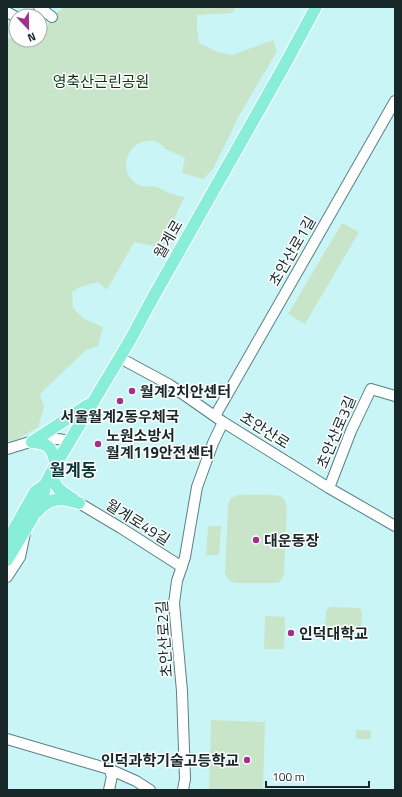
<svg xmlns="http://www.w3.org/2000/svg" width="402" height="797" font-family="'Titillium Web','Noto Sans KR',sans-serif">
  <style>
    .green { fill: #c8e5c9 }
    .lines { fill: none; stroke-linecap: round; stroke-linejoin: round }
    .minor-casing { stroke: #598082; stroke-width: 12 }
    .major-casing { stroke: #fff; stroke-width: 14 }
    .minor { stroke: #fff; stroke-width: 10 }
    .major { stroke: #88eed7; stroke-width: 12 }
    .poi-dot { fill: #a2308c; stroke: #fff; stroke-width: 1.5 }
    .labels { text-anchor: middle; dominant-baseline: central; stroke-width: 3; stroke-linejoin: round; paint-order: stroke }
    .park-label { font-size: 15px; fill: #083812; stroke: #fff }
    .street-label { font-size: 15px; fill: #182829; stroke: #fff }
    .poi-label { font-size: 15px; font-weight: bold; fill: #182829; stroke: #fff; text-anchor: start }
    .quarter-label { font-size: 17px; font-weight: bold; fill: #0b3436; stroke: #fff }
  </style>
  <rect width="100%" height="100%" fill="#caf5f7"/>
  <path class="green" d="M 64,7 L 236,7 L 232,13 L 197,15 L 197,29 L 199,43 L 217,52 L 232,55 L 273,40 L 277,51 L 240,114 L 213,169 L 203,179 L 182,173 L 185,158 C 180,155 174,153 168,150 C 163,147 160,142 153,141 C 131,138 117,166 133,181 C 142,189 147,185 156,187 C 161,188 165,192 170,193 C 175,195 180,196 185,197 L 178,210 L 165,244 L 154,246 L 134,242 L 107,290 L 98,282 L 80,287 L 72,292 L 73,308 L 84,319 L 103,327 L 98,346 L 86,350 L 40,394 L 44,407 L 38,427 L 18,439 L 7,442 L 7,38 L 16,37 L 16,40 L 40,40 L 40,36 L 42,36 L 52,17 Z
    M 342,223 L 359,232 L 305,324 L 288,314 Z
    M 238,495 C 246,495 278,493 283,498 C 286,501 286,505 287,508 L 284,574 L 282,579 L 278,583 L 235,583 C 230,582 227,578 225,573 L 228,505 L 231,498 Z
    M 208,526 L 221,526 L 219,555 L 206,555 Z
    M 330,607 L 360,608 L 362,612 L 361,632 L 359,632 L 344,627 L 325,627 L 326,611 Z
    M 265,616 L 285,617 L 284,649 L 264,649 Z
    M 211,720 L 265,722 L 263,790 L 209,790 Z
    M 356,730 L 371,730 L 371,739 L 356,739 Z"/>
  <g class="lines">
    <g class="minor-casing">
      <path id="minor" d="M 39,7 L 52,17
        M 7,12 L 16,17
        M 120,358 L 170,385 L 223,422 L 329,488 L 395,526
        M 215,416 L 395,101
        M 7,449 C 31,442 44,435 69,441
        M 329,488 L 351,431 L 371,389 L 395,396
        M 79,503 L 121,528 L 182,567
        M 7,577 L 20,557 L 25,533
        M 7,739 L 109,769 L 136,781 L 150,790
        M 109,790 L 112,776 L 109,769
        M 183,790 L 185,779 L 182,691 L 174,603 L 177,581 L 185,557 L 197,487 L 213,443 L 223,422"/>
    </g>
    <g class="major-casing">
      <path id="major" d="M 32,442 L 88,405
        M 32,442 C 49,443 52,448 56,464
        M 51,473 C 55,488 60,491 73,499
        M 38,511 C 50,496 63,498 79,503
        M 7,542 L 35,492 L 45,485
        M 7,560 L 31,520 L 43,498 L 45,485 L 56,464 L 129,342 L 151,301 L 284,66 L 316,7"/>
    </g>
    <use href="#minor" class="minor"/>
    <use href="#major" class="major"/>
  </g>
  <g class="poi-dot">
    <circle cx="132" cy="391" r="4"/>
    <circle cx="120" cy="401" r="4"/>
    <circle cx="98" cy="444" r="4"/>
    <circle cx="256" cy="540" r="4"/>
    <circle cx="291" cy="633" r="4"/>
    <circle cx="247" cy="760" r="4"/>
  </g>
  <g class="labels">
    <g class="park-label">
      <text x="101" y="81">영축산근린공원</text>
    </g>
    <g class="street-label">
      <text transform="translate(168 239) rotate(-60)">월계로</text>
      <text transform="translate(292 251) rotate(-60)">초안산로1길</text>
      <text transform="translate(265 430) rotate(32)">초안산로</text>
      <text transform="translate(336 432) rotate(-67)">초안산로3길</text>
      <text transform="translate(138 522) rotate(32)">월계로49길</text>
      <text transform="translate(164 639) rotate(-94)">초안산로2길</text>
    </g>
    <g class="poi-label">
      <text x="140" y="391">월계2치안센터</text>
      <text x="120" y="416" text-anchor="middle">서울월계2동우체국</text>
      <text x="106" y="435">노원소방서<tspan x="106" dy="17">월계119안전센터</tspan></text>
      <text x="264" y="540">대운동장</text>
      <text x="299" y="633">인덕대학교</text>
      <text x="239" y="760" text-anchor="end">인덕과학기술고등학교</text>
    </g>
    <g class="quarter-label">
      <text x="73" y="470">월계동</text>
    </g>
  </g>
  <rect width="402" height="797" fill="none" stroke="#182829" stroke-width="16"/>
  <g transform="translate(28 28) rotate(158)"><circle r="19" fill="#ffffff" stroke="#a3a9a9"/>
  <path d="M0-3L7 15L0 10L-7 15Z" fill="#a2308c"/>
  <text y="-6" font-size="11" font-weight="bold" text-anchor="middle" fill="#182829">N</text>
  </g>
  <path d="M266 781v6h103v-6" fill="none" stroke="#182829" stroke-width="2"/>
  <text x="272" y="781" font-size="12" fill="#182829" stroke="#ffffff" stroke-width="3" paint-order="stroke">100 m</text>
</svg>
